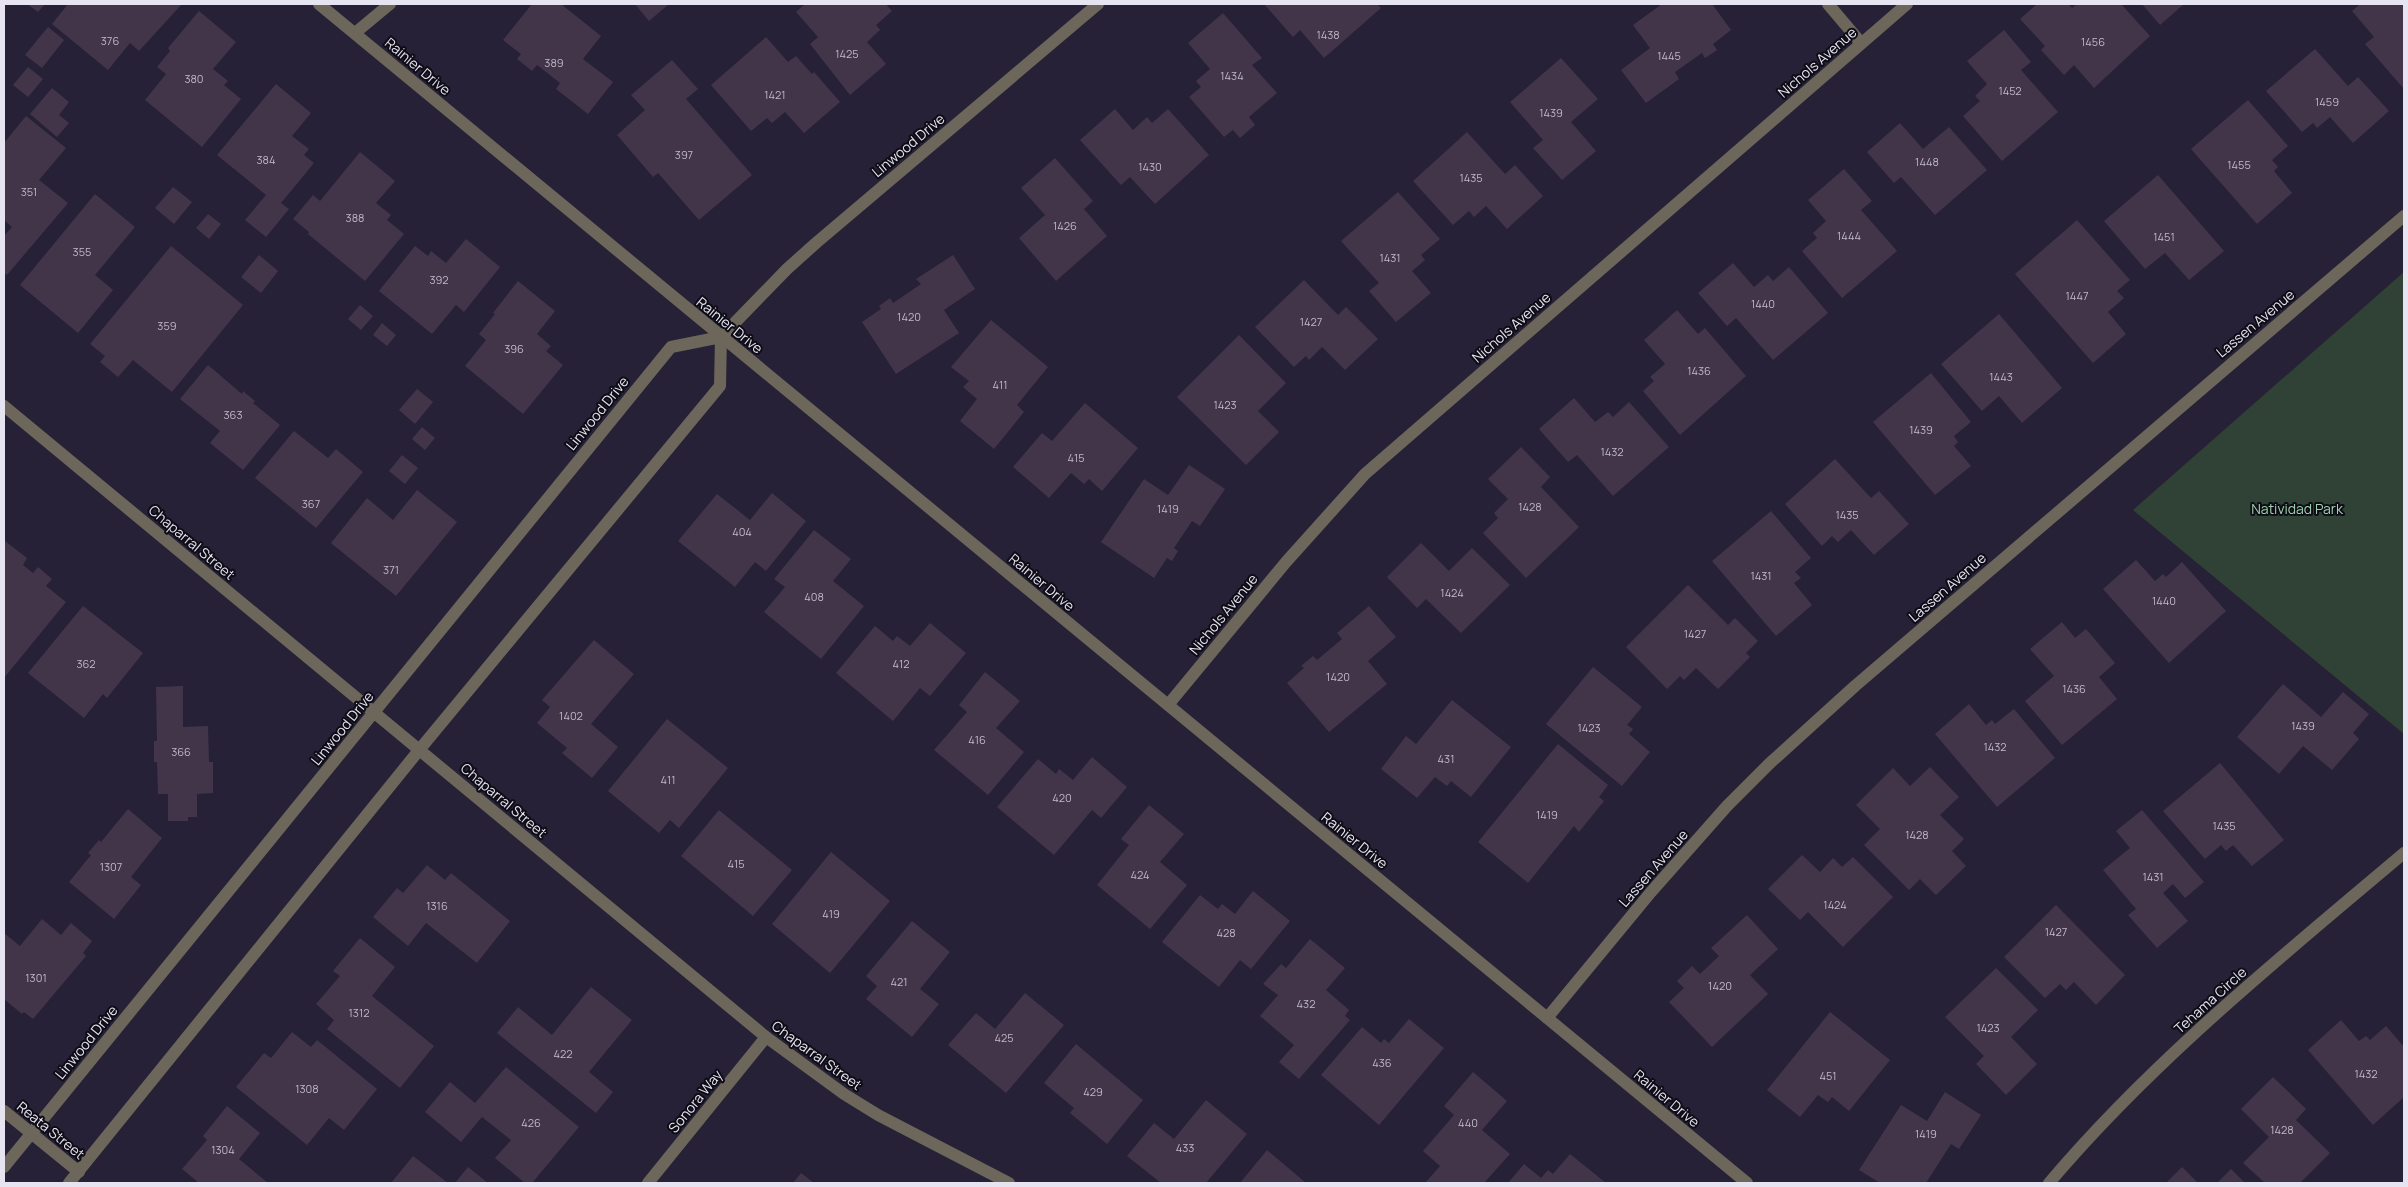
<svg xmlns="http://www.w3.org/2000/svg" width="2408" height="1187" font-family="Manrope,sans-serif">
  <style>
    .green { fill: #304236 }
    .building { fill: #433549 }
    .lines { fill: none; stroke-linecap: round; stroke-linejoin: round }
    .minor { stroke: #6c675a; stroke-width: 12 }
    .tertiary { stroke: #6c675a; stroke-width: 12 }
    .labels { text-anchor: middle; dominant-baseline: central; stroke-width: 4; stroke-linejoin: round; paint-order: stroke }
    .number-label { font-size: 11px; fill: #beb8c8 }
    .street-label { font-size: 14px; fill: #e7e4f2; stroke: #0e0c15 }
    .park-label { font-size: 14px; fill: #9dd1ae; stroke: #0e0c15 }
  </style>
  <rect width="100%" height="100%" fill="#262136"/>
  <path class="green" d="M 2404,272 L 2404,734 L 2133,510 Z"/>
  <path class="building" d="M 27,4 L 45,4 L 38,12 Z
    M 68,4 L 182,4 L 139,51 L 130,43 L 108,70 L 52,24 Z
    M 532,4 L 561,4 L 601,36 L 583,59 L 613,82 L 588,114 L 556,89 L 560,83 L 537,65 L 532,71 L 517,59 L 521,54 L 503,40 Z
    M 635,4 L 669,4 L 649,21 Z
    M 805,4 L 886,4 L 892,11 L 876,25 L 880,30 L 867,42 L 886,64 L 850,95 L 810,44 L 818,37 L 796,12 Z
    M 1264,4 L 1377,4 L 1381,8 L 1324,58 L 1300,30 L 1293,37 Z
    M 1662,4 L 1712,4 L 1731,30 L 1713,44 L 1717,50 L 1705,58 L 1702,53 L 1675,72 L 1679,79 L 1646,103 L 1621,70 L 1650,48 L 1633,25 Z
    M 2037,4 L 2068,4 L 2072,8 L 2077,4 L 2121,4 L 2150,36 L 2094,88 L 2074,65 L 2064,75 L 2041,50 L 2045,46 L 2020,19 Z
    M 2142,4 L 2184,4 L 2160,25 Z
    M 2360,4 L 2404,4 L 2404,89 L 2365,44 L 2374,37 L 2352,11 Z
    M 199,11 L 236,42 L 213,69 L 228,81 L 224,85 L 241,99 L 202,147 L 145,100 L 166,74 L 157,67 L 170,51 L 168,48 Z
    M 1223,13 L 1262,58 L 1252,65 L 1277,93 L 1249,117 L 1255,125 L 1240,138 L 1233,130 L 1224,137 L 1189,97 L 1201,87 L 1196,81 L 1210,69 L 1188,43 Z
    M 48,27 L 64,40 L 42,68 L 25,55 Z
    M 2004,30 L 2031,62 L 2021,70 L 2058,112 L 2002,161 L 1963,116 L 1980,101 L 1975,96 L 1987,84 L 1967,61 Z
    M 766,37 L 788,62 L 796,56 L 812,74 L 814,72 L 840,102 L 804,133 L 785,112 L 772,123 L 767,118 L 751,131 L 711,85 Z
    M 2315,49 L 2348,86 L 2358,77 L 2389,111 L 2353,143 L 2330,117 L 2317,128 L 2313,123 L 2302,132 L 2266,91 Z
    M 1561,58 L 1598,99 L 1571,122 L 1596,151 L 1562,180 L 1533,148 L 1543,140 L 1510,102 Z
    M 672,60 L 698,89 L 686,99 L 752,175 L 699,220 L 658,173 L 653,177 L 617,135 L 645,110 L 631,95 Z
    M 28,67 L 43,79 L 28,97 L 13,85 Z
    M 276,84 L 311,113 L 292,136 L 309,149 L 304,155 L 314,163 L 281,203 L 289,209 L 266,237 L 245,220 L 266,195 L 217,155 Z
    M 52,88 L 69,102 L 59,115 L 69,123 L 57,137 L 30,114 Z
    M 2248,100 L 2288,146 L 2272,160 L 2278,167 L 2274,171 L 2292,193 L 2257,224 L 2191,149 Z
    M 1115,109 L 1133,130 L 1147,117 L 1152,123 L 1168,109 L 1209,155 L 1155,204 L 1130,177 L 1121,185 L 1080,140 Z
    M 26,116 L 66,148 L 39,180 L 68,203 L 7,275 L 4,273 L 4,236 L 12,227 L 4,220 L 4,143 Z
    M 1900,123 L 1923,149 L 1949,127 L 1987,170 L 1935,215 L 1901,177 L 1894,183 L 1867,152 Z
    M 1467,132 L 1505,174 L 1515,165 L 1543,196 L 1507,229 L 1486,206 L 1474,217 L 1469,211 L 1453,225 L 1413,181 Z
    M 360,152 L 395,181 L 376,203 L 391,215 L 387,220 L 404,234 L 365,281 L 308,234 L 309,232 L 293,219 L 313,195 L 320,201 Z
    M 1055,158 L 1093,201 L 1084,209 L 1107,236 L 1056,281 L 1019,238 L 1045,215 L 1021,188 Z
    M 1844,169 L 1872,201 L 1861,210 L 1897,251 L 1842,298 L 1802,251 L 1817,238 L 1813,233 L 1826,221 L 1808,200 Z
    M 2158,175 L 2224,251 L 2189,280 L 2165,253 L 2145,269 L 2104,221 Z
    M 173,187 L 192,202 L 174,224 L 155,208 Z
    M 1398,192 L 1440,239 L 1421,255 L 1425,260 L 1412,271 L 1431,293 L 1396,322 L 1369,291 L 1379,283 L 1341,241 Z
    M 95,194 L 135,227 L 95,275 L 113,290 L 78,333 L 20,285 Z
    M 208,214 L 221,224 L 209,239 L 196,228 Z
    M 2077,220 L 2130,280 L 2117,291 L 2124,298 L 2108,312 L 2126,334 L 2093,363 L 2015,274 Z
    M 466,239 L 500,267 L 464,312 L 456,305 L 432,334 L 379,291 L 415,246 L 428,256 L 431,251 L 446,263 Z
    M 171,246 L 243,305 L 172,392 L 133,360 L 118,377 L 100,362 L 105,356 L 90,344 Z
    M 259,255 L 278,271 L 261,293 L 241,277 Z
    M 953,255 L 975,289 L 944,310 L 959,333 L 896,374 L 862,322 L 881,309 L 879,306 L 890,298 L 893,303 L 921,284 L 916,279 Z
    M 1733,263 L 1754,287 L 1768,275 L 1773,281 L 1789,267 L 1828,313 L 1773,360 L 1736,318 L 1727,326 L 1698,293 Z
    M 1304,280 L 1338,315 L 1346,307 L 1378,339 L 1345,370 L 1322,347 L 1309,360 L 1306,356 L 1294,367 L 1255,327 Z
    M 518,281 L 555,311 L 537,334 L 551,346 L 546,351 L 563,365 L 523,414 L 465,366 L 486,340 L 479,334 L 495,314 L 493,313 Z
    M 360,305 L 373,316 L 361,330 L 348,319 Z
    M 1677,310 L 1698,334 L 1705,328 L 1746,376 L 1680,435 L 1643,391 L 1654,381 L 1650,377 L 1665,364 L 1644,340 Z
    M 1999,314 L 2062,388 L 2022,423 L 1999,396 L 1982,411 L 1941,364 Z
    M 991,320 L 1048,367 L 1017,405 L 1024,412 L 994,449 L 960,421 L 977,399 L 963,387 L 969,381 L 951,367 Z
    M 382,323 L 396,335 L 387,346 L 373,335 Z
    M 1239,335 L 1286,383 L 1258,411 L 1279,432 L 1246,465 L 1177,397 Z
    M 208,365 L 242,394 L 243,391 L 255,401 L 253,403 L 280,425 L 243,470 L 210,443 L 220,431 L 180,399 Z
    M 1931,373 L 1971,422 L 1954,436 L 1958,442 L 1954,446 L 1971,466 L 1935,495 L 1873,422 Z
    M 417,389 L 433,402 L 415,424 L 399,410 Z
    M 1574,398 L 1595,422 L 1608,412 L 1613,417 L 1629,402 L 1669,447 L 1613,496 L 1577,455 L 1568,462 L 1539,429 Z
    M 1085,403 L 1138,448 L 1102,491 L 1089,479 L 1084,484 L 1071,473 L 1049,498 L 1013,467 L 1042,433 L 1052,441 Z
    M 422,427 L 435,438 L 425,450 L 412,439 Z
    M 294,431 L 328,458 L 336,449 L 363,472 L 316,528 L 255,478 Z
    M 1521,447 L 1550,477 L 1541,487 L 1579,527 L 1526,578 L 1483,533 L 1498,518 L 1494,513 L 1508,499 L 1488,479 Z
    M 402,455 L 418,468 L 405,484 L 389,471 Z
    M 1835,459 L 1871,498 L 1879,491 L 1909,524 L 1874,555 L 1851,530 L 1838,542 L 1832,536 L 1822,546 L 1785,504 Z
    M 1189,465 L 1225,489 L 1200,526 L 1192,521 L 1174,548 L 1178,551 L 1172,561 L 1167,558 L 1154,578 L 1101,542 L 1144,479 L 1168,495 Z
    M 417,490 L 457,522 L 396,596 L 331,543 L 367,498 L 393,520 Z
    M 772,493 L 806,521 L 766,571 L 755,562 L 735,587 L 678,541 L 717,494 L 750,520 Z
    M 1771,511 L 1811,558 L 1795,572 L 1801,578 L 1794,583 L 1812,605 L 1776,636 L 1712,561 Z
    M 814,530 L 851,559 L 833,581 L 864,606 L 821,659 L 764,612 L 785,587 L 774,579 Z
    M 5,541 L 27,558 L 23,565 L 33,573 L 38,567 L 52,579 L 46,586 L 66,602 L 4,678 Z
    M 1421,543 L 1449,571 L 1472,548 L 1510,585 L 1461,633 L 1426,599 L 1417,608 L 1387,577 Z
    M 2136,560 L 2155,581 L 2163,574 L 2166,577 L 2182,562 L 2226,611 L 2169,663 L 2103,589 Z
    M 1688,585 L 1728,625 L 1735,618 L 1758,641 L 1746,653 L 1750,657 L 1718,689 L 1696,668 L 1684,680 L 1680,676 L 1667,689 L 1626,647 Z
    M 83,606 L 143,653 L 107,698 L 103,694 L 84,718 L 28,673 Z
    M 1369,606 L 1396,637 L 1368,661 L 1387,684 L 1329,732 L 1287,683 L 1304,668 L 1301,666 L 1313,656 L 1317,660 L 1342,639 L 1337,633 Z
    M 2062,622 L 2075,638 L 2086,629 L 2115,663 L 2099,677 L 2117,699 L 2062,745 L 2025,701 L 2054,676 L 2030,649 Z
    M 930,623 L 966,653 L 930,696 L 920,688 L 893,721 L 836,673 L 875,626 L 893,641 L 897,636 L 910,646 Z
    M 594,640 L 634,674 L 591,724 L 618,747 L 592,778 L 562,753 L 567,748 L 537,723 L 550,707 L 542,700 Z
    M 1593,667 L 1642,707 L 1627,725 L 1633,729 L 1629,734 L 1650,752 L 1622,786 L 1546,724 Z
    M 985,672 L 1020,701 L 996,728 L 1024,752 L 988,795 L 934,750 L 967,712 L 959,705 Z
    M 2283,684 L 2321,717 L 2343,692 L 2369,714 L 2353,733 L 2359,739 L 2332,770 L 2303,746 L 2279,774 L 2237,737 Z
    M 183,686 L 183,727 L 208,726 L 209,762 L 213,762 L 213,793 L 197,794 L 197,817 L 188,817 L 188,821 L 168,821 L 168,794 L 158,794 L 157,762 L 154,762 L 154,741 L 157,741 L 156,687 Z
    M 1452,700 L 1511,747 L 1471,797 L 1451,781 L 1447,786 L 1435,777 L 1417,798 L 1381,769 L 1406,736 L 1416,744 Z
    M 1969,704 L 1986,725 L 1992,720 L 1995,724 L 2014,709 L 2055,758 L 1997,807 L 1935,734 Z
    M 667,719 L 728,768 L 679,828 L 670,820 L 659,833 L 608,791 Z
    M 1558,744 L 1608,785 L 1599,797 L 1604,801 L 1579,832 L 1574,826 L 1528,883 L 1478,842 Z
    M 1092,757 L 1127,787 L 1101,818 L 1092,810 L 1054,855 L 997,807 L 1038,759 L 1056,774 L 1059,769 L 1073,780 Z
    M 2220,763 L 2284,840 L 2252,866 L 2233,845 L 2226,851 L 2221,845 L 2205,859 L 2163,811 Z
    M 1930,767 L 1959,797 L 1940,815 L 1964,839 L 1952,851 L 1966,866 L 1936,895 L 1920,879 L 1909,890 L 1864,845 L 1880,829 L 1856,805 L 1893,768 L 1910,786 Z
    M 1149,805 L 1184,834 L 1160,862 L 1187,885 L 1150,929 L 1097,885 L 1129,845 L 1121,839 Z
    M 128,809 L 162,838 L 131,877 L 141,885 L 114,919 L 69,882 L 91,855 L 88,853 L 99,840 L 101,842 Z
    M 719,810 L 792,870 L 753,916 L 681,856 Z
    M 2142,810 L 2204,882 L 2185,898 L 2173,884 L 2163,893 L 2188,921 L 2157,948 L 2128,915 L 2136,909 L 2103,870 L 2130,848 L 2116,831 Z
    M 831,852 L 890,901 L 830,973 L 772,924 Z
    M 1802,855 L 1820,872 L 1833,858 L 1842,867 L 1853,857 L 1893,897 L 1843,947 L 1808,912 L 1800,920 L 1768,889 Z
    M 427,865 L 445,880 L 451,873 L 510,921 L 477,963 L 426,923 L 408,946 L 373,917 L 397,888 L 403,893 Z
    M 1253,891 L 1290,921 L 1251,969 L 1240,960 L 1219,987 L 1162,942 L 1200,895 L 1218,909 L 1222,904 L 1235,914 Z
    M 2056,905 L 2125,975 L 2096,1005 L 2074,982 L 2066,990 L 2060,984 L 2045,998 L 2004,957 Z
    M 1747,915 L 1778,949 L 1750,975 L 1768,994 L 1712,1047 L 1669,1002 L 1684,988 L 1677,981 L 1692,966 L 1700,974 L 1719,956 L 1711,948 Z
    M 42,919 L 61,935 L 71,923 L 92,941 L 83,953 L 86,956 L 33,1019 L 24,1012 L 22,1014 L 4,999 L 4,933 L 20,946 Z
    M 912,921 L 950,952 L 920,989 L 939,1004 L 912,1037 L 866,999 L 877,986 L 866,976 Z
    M 360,938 L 395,967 L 372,996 L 434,1046 L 400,1088 L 327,1029 L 334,1020 L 316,1004 L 340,976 L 333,971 Z
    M 1310,939 L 1345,968 L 1326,990 L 1349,1010 L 1345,1016 L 1350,1020 L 1299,1079 L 1279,1062 L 1294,1045 L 1260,1016 L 1278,995 L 1263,984 L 1281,964 L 1286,968 Z
    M 1996,968 L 2038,1010 L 2011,1037 L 2037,1064 L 2006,1095 L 1976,1064 L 1984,1056 L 1945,1017 Z
    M 591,987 L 632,1020 L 589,1072 L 613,1092 L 596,1113 L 497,1033 L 518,1007 L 552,1035 Z
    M 1025,993 L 1064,1025 L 1006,1093 L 948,1045 L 976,1013 L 995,1029 Z
    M 1830,1012 L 1890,1060 L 1849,1111 L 1832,1097 L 1828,1102 L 1818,1095 L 1800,1117 L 1767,1090 Z
    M 1409,1019 L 1444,1048 L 1379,1125 L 1321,1075 L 1362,1027 L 1381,1043 L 1384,1039 L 1389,1043 Z
    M 2341,1020 L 2359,1041 L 2366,1036 L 2370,1040 L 2386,1026 L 2404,1047 L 2404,1097 L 2373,1125 L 2308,1050 Z
    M 292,1032 L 311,1047 L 317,1040 L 377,1089 L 344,1130 L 329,1118 L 307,1145 L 236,1087 L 264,1053 L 271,1058 Z
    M 1076,1044 L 1143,1100 L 1107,1144 L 1070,1113 L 1074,1108 L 1044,1083 Z
    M 506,1067 L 579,1127 L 532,1183 L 525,1183 L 495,1158 L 511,1140 L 482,1117 L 461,1142 L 425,1112 L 450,1082 L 475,1103 Z
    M 1473,1072 L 1507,1101 L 1482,1130 L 1510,1154 L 1484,1183 L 1428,1183 L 1426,1182 L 1440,1166 L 1423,1151 L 1454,1115 L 1444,1106 Z
    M 2273,1077 L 2306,1109 L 2296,1120 L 2330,1153 L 2300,1183 L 2265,1183 L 2243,1163 L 2269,1137 L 2241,1109 Z
    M 1945,1092 L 1981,1115 L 1959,1149 L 1951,1144 L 1926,1183 L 1880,1183 L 1859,1170 L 1901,1105 L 1927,1121 Z
    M 1206,1100 L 1247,1134 L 1206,1183 L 1161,1183 L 1127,1156 L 1154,1123 L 1174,1139 Z
    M 227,1106 L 260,1133 L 239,1159 L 268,1183 L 199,1183 L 182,1169 L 207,1140 L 203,1136 Z
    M 1267,1150 L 1306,1183 L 1240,1183 Z
    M 1570,1154 L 1606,1183 L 1508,1183 L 1524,1164 L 1541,1178 L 1548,1170 L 1553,1174 Z
    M 413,1156 L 448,1183 L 391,1183 Z
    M 468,1167 L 488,1183 L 455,1183 Z
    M 2182,1167 L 2198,1183 L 2166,1183 Z
    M 2231,1169 L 2245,1183 L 2217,1183 Z
    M 801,1173 L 814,1183 L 793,1183 Z"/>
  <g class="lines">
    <path class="minor" d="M 319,4 L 1747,1183
      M 1828,4 L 1861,43
      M 355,33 L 390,4
      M 1168,705 L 1286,562 L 1365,474 L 1907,4
      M 1547,1018 L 1651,892 L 1727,806 L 1769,764 L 1855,686 L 2404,216
      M 4,1111 L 79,1172
      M 648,1183 L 766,1037
      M 2049,1183 C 2153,1060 2281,957 2404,853"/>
    <path class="tertiary" d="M 4,406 L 766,1037 L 844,1094 L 878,1115 L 1009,1183
      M 4,1167 L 671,347 L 721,337 L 787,269 L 816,243 L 1098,4
      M 69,1183 L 420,749 L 720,386 L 721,337"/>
  </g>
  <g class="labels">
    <g class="number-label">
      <text x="1328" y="34">1438</text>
      <text x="110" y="40">376</text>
      <text x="2093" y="41">1456</text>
      <text x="847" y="53">1425</text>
      <text x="1669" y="55">1445</text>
      <text x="554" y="62">389</text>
      <text x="1232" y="75">1434</text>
      <text x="194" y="78">380</text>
      <text x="2010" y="90">1452</text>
      <text x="775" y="94">1421</text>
      <text x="2327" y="101">1459</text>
      <text x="1551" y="112">1439</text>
      <text x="684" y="154">397</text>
      <text x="266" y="159">384</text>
      <text x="1927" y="161">1448</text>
      <text x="2239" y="164">1455</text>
      <text x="1150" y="166">1430</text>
      <text x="1471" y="177">1435</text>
      <text x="29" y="191">351</text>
      <text x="355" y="217">388</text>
      <text x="1065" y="225">1426</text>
      <text x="1849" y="235">1444</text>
      <text x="2164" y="236">1451</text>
      <text x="82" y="251">355</text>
      <text x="1390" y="257">1431</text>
      <text x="439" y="279">392</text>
      <text x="2077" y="295">1447</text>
      <text x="1763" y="303">1440</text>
      <text x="909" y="316">1420</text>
      <text x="1311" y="321">1427</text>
      <text x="167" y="325">359</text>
      <text x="514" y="348">396</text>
      <text x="1699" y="370">1436</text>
      <text x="2001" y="376">1443</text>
      <text x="1000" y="384">411</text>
      <text x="1225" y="404">1423</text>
      <text x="233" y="414">363</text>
      <text x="1921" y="429">1439</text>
      <text x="1612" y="451">1432</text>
      <text x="1076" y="457">415</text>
      <text x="311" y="503">367</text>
      <text x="1530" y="506">1428</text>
      <text x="1168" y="508">1419</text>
      <text x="1847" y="514">1435</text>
      <text x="742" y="531">404</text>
      <text x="391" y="569">371</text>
      <text x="1761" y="575">1431</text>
      <text x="1452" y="592">1424</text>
      <text x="814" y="596">408</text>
      <text x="2164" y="600">1440</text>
      <text x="1695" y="633">1427</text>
      <text x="86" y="663">362</text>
      <text x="901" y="663">412</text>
      <text x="1338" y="676">1420</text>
      <text x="2074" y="688">1436</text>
      <text x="571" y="715">1402</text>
      <text x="2303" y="725">1439</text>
      <text x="1589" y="727">1423</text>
      <text x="977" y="739">416</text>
      <text x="1995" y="746">1432</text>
      <text x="181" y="751">366</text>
      <text x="1446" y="758">431</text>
      <text x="668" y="779">411</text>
      <text x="1062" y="797">420</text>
      <text x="1547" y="814">1419</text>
      <text x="2224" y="825">1435</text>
      <text x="1917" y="834">1428</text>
      <text x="736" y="863">415</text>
      <text x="111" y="866">1307</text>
      <text x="1140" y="874">424</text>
      <text x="2153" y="876">1431</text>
      <text x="1835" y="904">1424</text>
      <text x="437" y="905">1316</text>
      <text x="831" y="913">419</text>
      <text x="2056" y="931">1427</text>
      <text x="1226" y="932">428</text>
      <text x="36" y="977">1301</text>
      <text x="899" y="981">421</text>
      <text x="1720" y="985">1420</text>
      <text x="1306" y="1003">432</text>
      <text x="359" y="1012">1312</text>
      <text x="1988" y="1027">1423</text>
      <text x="1004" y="1037">425</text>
      <text x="563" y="1053">422</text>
      <text x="1382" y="1062">436</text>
      <text x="2366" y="1073">1432</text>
      <text x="1828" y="1075">451</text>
      <text x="307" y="1088">1308</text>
      <text x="1093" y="1091">429</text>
      <text x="531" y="1122">426</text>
      <text x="1468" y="1122">440</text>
      <text x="2282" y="1129">1428</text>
      <text x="1926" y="1133">1419</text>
      <text x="1185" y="1147">433</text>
      <text x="223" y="1149">1304</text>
    </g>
    <g class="street-label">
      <text transform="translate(1817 62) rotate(-41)">Nichols Avenue</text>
      <text transform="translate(418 66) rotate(40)">Rainier Drive</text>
      <text transform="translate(908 145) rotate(-40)">Linwood Drive</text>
      <text transform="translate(2255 323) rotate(-40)">Lassen Avenue</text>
      <text transform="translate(730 325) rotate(39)">Rainier Drive</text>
      <text transform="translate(1511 327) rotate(-41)">Nichols Avenue</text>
      <text transform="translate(597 413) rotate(-51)">Linwood Drive</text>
      <text transform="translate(192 542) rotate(40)">Chaparral Street</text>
      <text transform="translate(1042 582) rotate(40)">Rainier Drive</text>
      <text transform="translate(1947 587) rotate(-41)">Lassen Avenue</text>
      <text transform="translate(1223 614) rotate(-51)">Nichols Avenue</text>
      <text transform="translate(342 728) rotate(-51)">Linwood Drive</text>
      <text transform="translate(504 800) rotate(40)">Chaparral Street</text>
      <text transform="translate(1355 840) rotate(39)">Rainier Drive</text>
      <text transform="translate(1653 868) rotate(-49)">Lassen Avenue</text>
      <text transform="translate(2210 1000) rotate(-42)">Tehama Circle</text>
      <text transform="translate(86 1042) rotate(-51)">Linwood Drive</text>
      <text transform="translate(817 1055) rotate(36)">Chaparral Street</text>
      <text transform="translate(1667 1098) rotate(40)">Rainier Drive</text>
      <text transform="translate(695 1101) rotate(-51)">Sonora Way</text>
      <text transform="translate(51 1130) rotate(39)">Reata Street</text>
    </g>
    <g class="park-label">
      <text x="2297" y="508">Natividad Park</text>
    </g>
  </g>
  <rect width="2408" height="1187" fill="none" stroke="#e7e4f2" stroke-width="10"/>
</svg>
